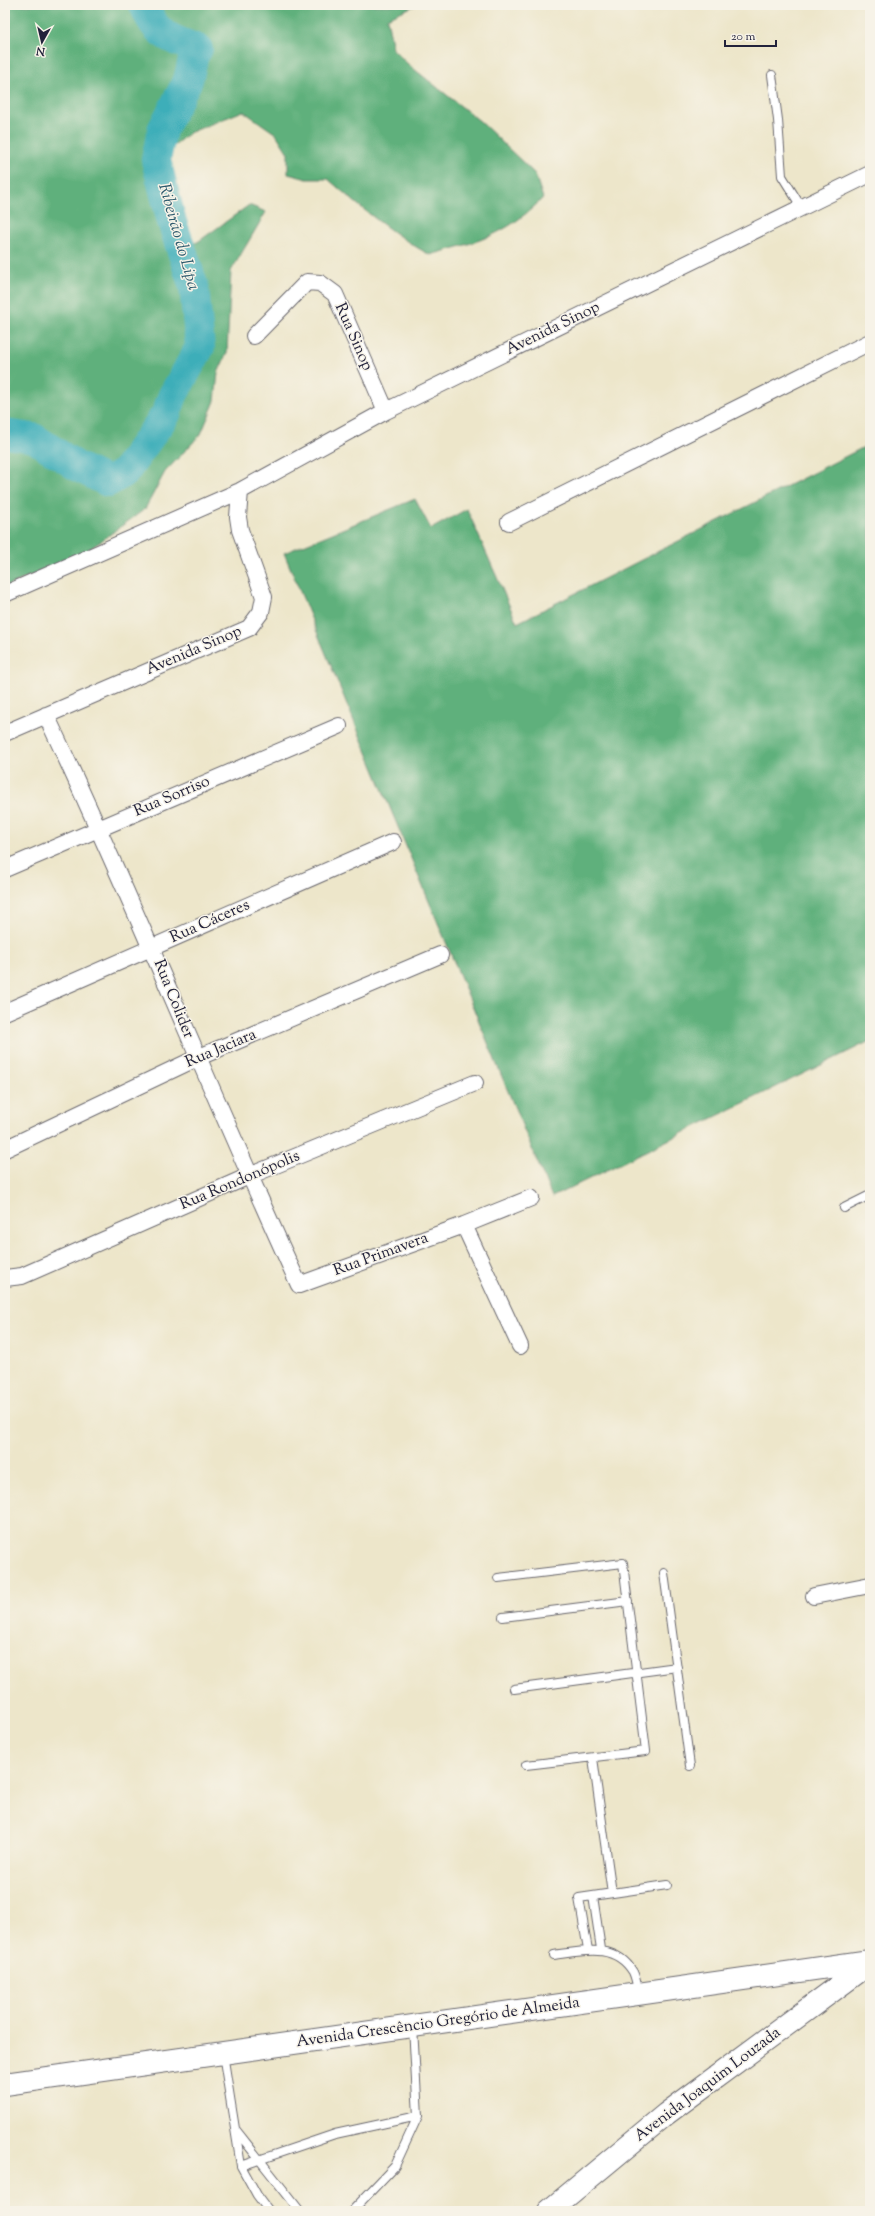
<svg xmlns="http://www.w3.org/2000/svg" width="875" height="2216" font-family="'Sorts Mill Goudy',serif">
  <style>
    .forest { fill: #5fb07c; stroke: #40695c }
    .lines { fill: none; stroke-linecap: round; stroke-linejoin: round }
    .river { stroke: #3eaeb9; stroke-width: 30 }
    .lane-casing { stroke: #69676d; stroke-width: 10 }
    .street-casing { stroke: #69676d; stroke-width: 18 }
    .secondary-casing { stroke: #69676d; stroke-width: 24 }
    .lane { stroke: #fff; stroke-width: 8 }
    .street { stroke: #fff; stroke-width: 16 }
    .secondary { stroke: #fff; stroke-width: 22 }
    .labels { text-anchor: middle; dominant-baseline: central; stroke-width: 3; stroke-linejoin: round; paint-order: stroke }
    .street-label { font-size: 16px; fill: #22223b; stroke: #f7f3e8 }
    .water-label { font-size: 17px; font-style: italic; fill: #2d5a6d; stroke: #f7f3e8 }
  </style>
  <rect width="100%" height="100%" fill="#f7f3e8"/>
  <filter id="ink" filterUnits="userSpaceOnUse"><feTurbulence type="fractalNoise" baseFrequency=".025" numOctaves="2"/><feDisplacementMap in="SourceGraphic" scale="8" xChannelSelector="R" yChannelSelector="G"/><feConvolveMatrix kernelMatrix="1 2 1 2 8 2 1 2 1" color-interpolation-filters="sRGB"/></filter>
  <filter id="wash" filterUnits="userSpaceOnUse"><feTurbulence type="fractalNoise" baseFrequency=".012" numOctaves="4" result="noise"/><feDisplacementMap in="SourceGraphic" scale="16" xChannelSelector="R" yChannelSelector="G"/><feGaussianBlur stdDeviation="0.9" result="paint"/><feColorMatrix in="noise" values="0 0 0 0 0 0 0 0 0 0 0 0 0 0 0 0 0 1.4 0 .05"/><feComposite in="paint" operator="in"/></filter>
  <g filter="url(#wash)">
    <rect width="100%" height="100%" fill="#ede6ca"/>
    <path class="forest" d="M 5,5 L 416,5 L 387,18 L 393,49 L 409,65 L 481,122 L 535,174 L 543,198 C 505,236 480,241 430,255 C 392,234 361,208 328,179 L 307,179 L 288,174 L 288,153 L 276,134 L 243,111 L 189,133 L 156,160 L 182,250 L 199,241 L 249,205 L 266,212 L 231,271 L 227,353 L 218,373 L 215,401 L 201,434 L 165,472 L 145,509 L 86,552 L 5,587 Z
      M 870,444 L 870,1041 L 552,1197 L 284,553 L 415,499 L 431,529 L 467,509 L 517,623 Z"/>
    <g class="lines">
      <path class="river" d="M 5,434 L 34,438 L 78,467 L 108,482 L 125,472 L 166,414 L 173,395 L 200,347 L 194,287 L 172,222 L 156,160 L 162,130 L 188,80 L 194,55 L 198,49 C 169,38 156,36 144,5"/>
    </g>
  </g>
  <g filter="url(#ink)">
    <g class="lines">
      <g class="lane-casing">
        <path id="lane" d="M 772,75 L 778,120 L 782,176 L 802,208
          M 844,1208 L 870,1195
          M 664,1573 L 690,1766
          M 498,1578 L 623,1563 L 646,1751 L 526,1765
          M 503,1617 L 628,1601
          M 514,1689 L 677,1667
          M 593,1758 L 612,1893
          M 593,1896 L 601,1949
          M 588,1950 L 579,1898 L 667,1885
          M 554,1955 C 583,1951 615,1942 633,1972 C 636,1978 637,1987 639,1993
          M 223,2054 L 241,2166 L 257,2195 L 269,2211
          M 236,2130 L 300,2211
          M 241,2166 L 335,2134 L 418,2116
          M 352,2211 L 395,2166 L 418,2116 L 413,2027"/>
      </g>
      <g class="street-casing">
        <path id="street" d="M 254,336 L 307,282 L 320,283 L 335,294 L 386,411
          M 509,522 L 870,342
          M 5,594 L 240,491 L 386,411 L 870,174
          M 46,715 C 135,903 212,1096 299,1285 L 464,1225 L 531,1198
          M 5,733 L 249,628 L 261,612 L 264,597 L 240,530 L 238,517 L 240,491
          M 5,869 L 339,726
          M 5,1012 L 393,842
          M 5,1149 L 197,1058 L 440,955
          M 464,1225 L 520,1346
          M 5,1278 L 22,1276 L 249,1176 L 475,1083
          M 814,1596 L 870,1585"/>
      </g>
      <g class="secondary-casing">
        <path id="secondary" d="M 5,2084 L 870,1961
          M 549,2211 L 666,2114 L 870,1963"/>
      </g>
      <use href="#lane" class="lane"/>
      <use href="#street" class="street"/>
      <use href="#secondary" class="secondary"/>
    </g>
  </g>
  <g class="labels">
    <g class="street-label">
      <text transform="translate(553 329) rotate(-26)">Avenida Sinop</text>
      <text transform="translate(353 337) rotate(66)">Rua Sinop</text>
      <text transform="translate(194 651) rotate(-23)">Avenida Sinop</text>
      <text transform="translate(172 797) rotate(-23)">Rua Sorriso</text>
      <text transform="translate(210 922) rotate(-24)">Rua Cáceres</text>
      <text transform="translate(173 999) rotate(68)">Rua Colider</text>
      <text transform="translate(221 1049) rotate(-23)">Rua Jaciara</text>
      <text transform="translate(240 1181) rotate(-23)">Rua Rondonópolis</text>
      <text transform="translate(381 1255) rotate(-20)">Rua Primavera</text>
      <text transform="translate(438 2023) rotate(-8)">Avenida Crescêncio Gregório de Almeida</text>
      <text transform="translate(708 2085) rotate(-37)">Avenida Joaquim Louzada</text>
    </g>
    <g class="water-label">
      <text transform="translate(178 237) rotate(74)">Ribeirão do Lipa</text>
    </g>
  </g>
  <rect width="875" height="2216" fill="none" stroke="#f7f3e8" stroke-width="20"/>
  <g transform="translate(42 42) rotate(188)" stroke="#f7f3e8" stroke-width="3" paint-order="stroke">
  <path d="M0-3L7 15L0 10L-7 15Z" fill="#22223b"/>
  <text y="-6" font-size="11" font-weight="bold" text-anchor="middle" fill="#22223b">N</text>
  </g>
  <path d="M725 40v6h51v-6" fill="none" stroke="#22223b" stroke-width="2"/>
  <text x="731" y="40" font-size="12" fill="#22223b" stroke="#f7f3e8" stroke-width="3" paint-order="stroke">20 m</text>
</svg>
